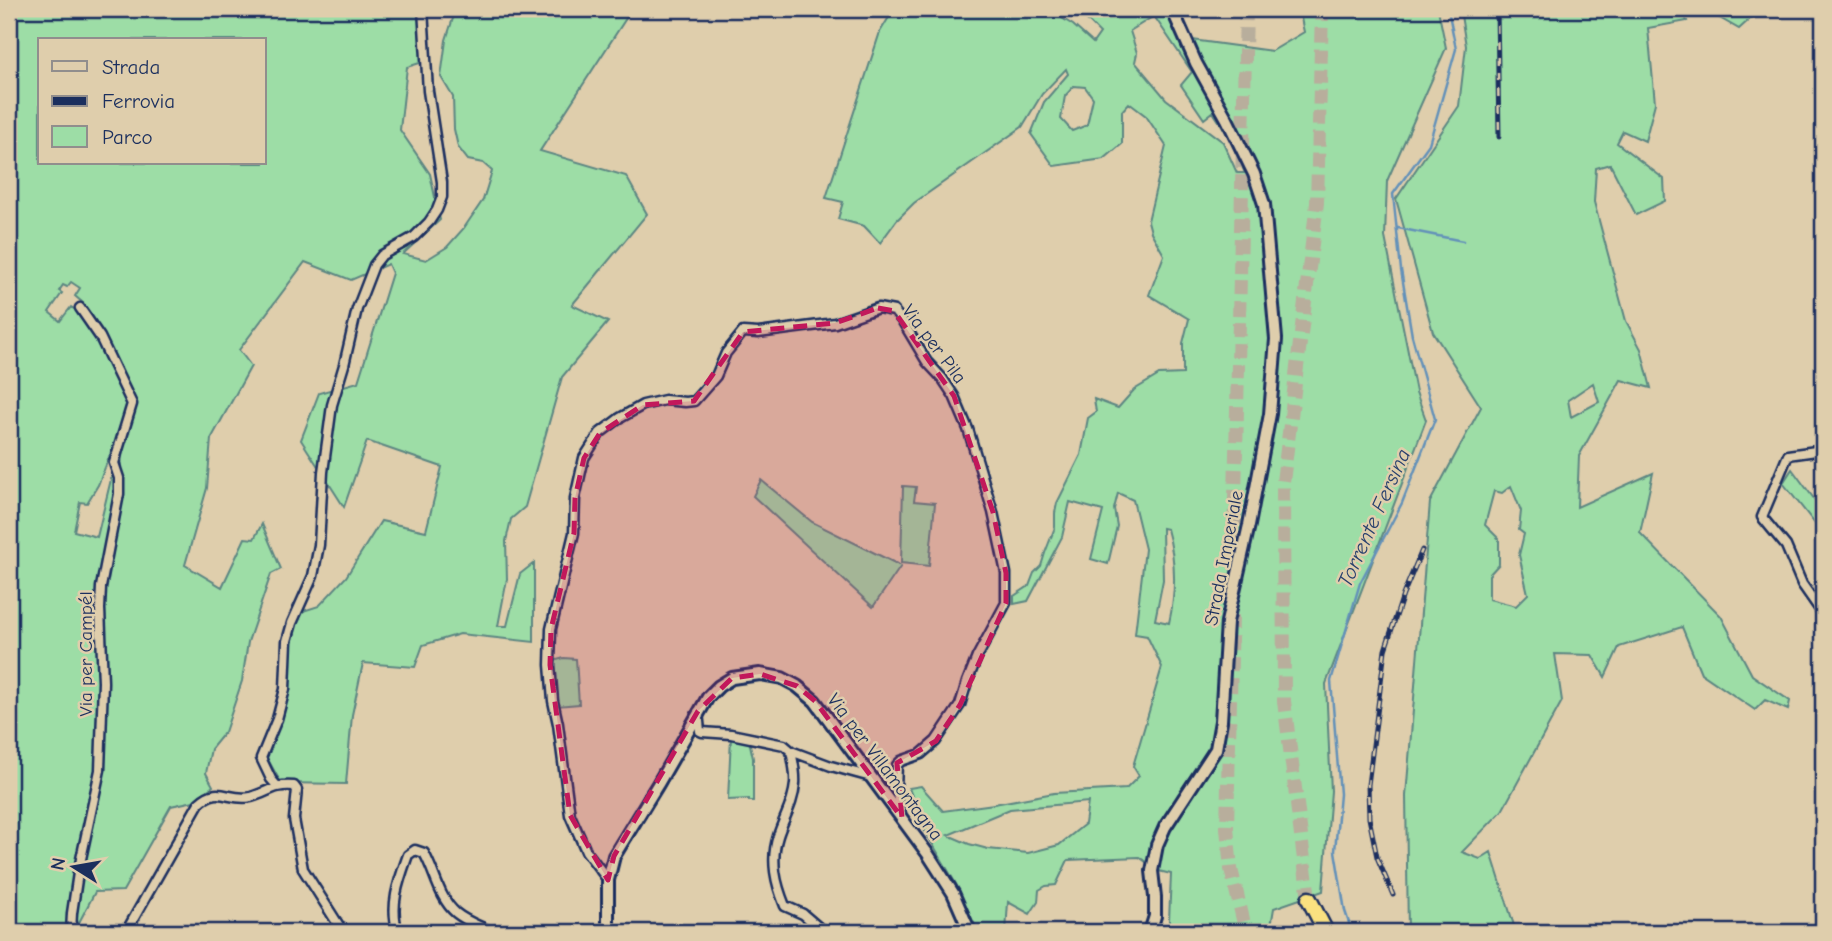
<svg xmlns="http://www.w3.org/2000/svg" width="1832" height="941" font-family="'Comic Neue',sans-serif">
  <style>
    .green { fill: #9ddda6; stroke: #5c8682; stroke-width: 2; fill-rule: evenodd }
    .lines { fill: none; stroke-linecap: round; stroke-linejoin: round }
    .stream { stroke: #6391b9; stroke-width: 2.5 }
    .trunk-tunnel { stroke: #b8ae9c; stroke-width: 14; stroke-dasharray: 14 7; stroke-linecap: butt }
    .minor-casing { stroke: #1b2f5e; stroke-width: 13 }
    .tertiary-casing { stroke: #1b2f5e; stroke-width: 16 }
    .trunk-casing { stroke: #1b2f5e; stroke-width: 19 }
    .minor { stroke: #dfceac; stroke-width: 8 }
    .tertiary { stroke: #dfceac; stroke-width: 10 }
    .trunk { stroke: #fae180; stroke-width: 14 }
    .rail-casing { stroke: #1b2f5e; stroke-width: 5 }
    .rail { stroke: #dfceac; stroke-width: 2.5; stroke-dasharray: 8; stroke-linecap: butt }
    .marked { fill: #c2185b; fill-opacity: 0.2; stroke: #c2185b; stroke-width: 5; stroke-dasharray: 14 9; stroke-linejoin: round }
    .labels { text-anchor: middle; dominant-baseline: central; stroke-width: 5; stroke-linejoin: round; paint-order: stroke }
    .street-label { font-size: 19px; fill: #1b2f5e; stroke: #dfceac }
    .water-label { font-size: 21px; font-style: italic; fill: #273f6d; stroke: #dfceac }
  </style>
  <rect width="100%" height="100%" fill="#dfceac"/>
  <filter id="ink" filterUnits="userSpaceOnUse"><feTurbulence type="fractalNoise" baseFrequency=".0143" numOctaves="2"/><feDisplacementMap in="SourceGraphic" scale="14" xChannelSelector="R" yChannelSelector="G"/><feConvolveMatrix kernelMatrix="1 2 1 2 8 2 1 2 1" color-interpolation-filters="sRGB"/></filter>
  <g filter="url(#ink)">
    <path class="green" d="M 9,9 L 418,9 L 423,62 L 407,67 L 400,130 L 430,174 L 440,220 L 403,254 L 426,260 L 447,247 L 464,228 L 483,200 L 492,171 L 483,163 L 468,160 L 458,147 L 454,129 L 453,97 L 441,77 L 446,40 L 456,9 L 632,9 L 540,151 L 626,176 L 647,214 L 572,305 L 608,322 L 562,377 L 525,507 L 511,519 L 506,541 L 507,579 L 498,626 L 507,626 L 520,574 L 534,563 L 534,642 L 460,634 L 423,645 L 415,667 L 363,663 L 352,715 L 346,784 L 281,783 L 266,756 L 289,692 L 290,645 L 300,612 L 319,606 L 346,577 L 381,521 L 426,531 L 442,467 L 367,441 L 344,507 L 301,440 L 319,393 L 358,382 L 392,273 L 388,264 L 351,280 L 305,262 L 239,350 L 251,366 L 211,439 L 207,488 L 185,565 L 222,587 L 245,538 L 254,539 L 262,524 L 281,569 L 271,574 L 248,642 L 242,681 L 225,732 L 211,749 L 206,773 L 213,786 L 194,801 L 171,806 L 123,891 L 95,892 L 74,932 L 9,932 ZM 40,40 L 264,40 L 264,163 L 40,163 ZM 71,282 L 80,288 L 75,296 L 83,303 L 77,311 L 71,307 L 60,321 L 49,312 L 62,293 L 59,291 L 63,285 L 67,287 ZM 114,445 L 123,447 L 121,468 L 113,471 L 97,537 L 74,531 L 80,502 L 87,503 L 98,485 Z
      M 894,9 L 1047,9 L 1073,25 L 1093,43 L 1100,33 L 1076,9 L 1165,9 L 1178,38 L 1272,51 L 1304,32 L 1299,9 L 1438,9 L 1446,48 L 1387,181 L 1385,237 L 1416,392 L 1426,420 L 1326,684 L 1331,791 L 1323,891 L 1274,908 L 1270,932 L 1183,932 L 1169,921 L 1171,874 L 1159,871 L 1139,857 L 1068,860 L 1056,885 L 1046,886 L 1039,890 L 1038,902 L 1030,914 L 1008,902 L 1006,932 L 976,932 L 956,884 L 925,831 L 909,788 L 921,786 L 943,811 L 994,804 L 1054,793 L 1126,789 L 1139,776 L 1133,766 L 1162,667 L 1147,636 L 1135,634 L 1145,549 L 1133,500 L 1118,493 L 1114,509 L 1117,526 L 1108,564 L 1091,559 L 1103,511 L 1070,502 L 1062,537 L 1028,601 L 1014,604 L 1014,596 L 1029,586 L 1034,573 L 1041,566 L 1045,553 L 1055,527 L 1055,513 L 1057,503 L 1081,455 L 1088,418 L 1096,412 L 1094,399 L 1118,408 L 1134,390 L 1159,375 L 1183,374 L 1183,343 L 1189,319 L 1149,295 L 1164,255 L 1151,232 L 1148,221 L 1166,146 L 1146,116 L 1129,103 L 1122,111 L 1122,144 L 1104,159 L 1054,166 L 1031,134 L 1044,102 L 1068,74 L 1066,69 L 1042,94 L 1022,127 L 914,203 L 897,220 L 880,243 L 864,226 L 838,219 L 843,202 L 826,198 L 880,32 ZM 1154,16 L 1192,72 L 1181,85 L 1204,119 L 1213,112 L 1228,135 L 1245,173 L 1237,173 L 1223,142 L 1166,99 L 1135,62 L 1137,53 L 1130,31 ZM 1074,86 L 1085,87 L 1093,98 L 1087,125 L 1072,131 L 1061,119 L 1065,96 ZM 1162,528 L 1167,529 C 1176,560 1176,592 1169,623 L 1155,620 L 1163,580 ZM 1088,802 L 1085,824 L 1059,845 L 1028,853 L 988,849 L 969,844 L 948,835 L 1010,809 Z
      M 1460,9 L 1682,9 L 1687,21 L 1648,28 L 1655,103 L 1645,141 L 1623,131 L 1617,143 L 1664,179 L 1665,201 L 1636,215 L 1610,164 L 1596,168 L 1594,202 L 1626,321 L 1641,349 L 1651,388 L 1621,380 L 1579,456 L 1577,507 L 1653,473 L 1640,533 L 1721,616 L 1752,675 L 1790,701 L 1788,710 L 1765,700 L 1755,710 L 1701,673 L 1682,627 L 1619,647 L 1605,677 L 1592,655 L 1555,654 L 1562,701 L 1502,811 L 1462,852 L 1480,859 L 1491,852 L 1516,932 L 1408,932 L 1406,796 L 1430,502 L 1481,407 L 1433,332 L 1396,199 L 1459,106 L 1466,46 ZM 1593,383 L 1599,402 L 1571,417 L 1568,400 ZM 1511,486 L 1521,511 L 1519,530 L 1524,534 L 1519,555 L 1528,594 L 1516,606 L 1489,599 L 1489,575 L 1499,564 L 1499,539 L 1485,525 L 1494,491 L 1502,493 Z
      M 1704,9 L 1761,9 L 1739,29 Z
      M 1792,469 L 1823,511 L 1823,534 L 1783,483 Z
      M 761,480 L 812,522 L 901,566 L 873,607 L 753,496 Z
      M 903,486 L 916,487 L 914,501 L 935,503 L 929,566 L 901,563 Z
      M 564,658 L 576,659 L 579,704 L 557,706 L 553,661 Z
      M 731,737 L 749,740 L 753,758 L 753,801 L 749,801 L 749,799 L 728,800 Z"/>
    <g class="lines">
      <path class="stream" d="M 1398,228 L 1463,241
        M 1352,932 L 1345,911 L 1335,851 L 1340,794 L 1331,681 L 1360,583 L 1402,503 L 1435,419 L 1412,336 L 1401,270 L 1393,194 L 1429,144 L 1456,49 L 1448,9"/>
      <path class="trunk-tunnel" d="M 1233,588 L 1246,9
        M 1232,615 L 1227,828 L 1231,869 L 1246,932
        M 1309,899 L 1284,701 L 1283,482 L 1317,203 L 1322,9"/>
      <g class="minor-casing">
        <path id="minor" d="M 1823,450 L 1788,455 L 1762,517 L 1786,546 L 1802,584 L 1823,614
          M 698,712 L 700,731 L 702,732 L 731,734 L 784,745 L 791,751
          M 277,786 L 271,779 L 261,758 L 277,719 L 285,689 L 287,641 L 292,623 L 313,576 L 319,545 L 323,472 L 332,405 L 344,365 L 357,309 L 374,265 L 382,255 L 414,237 L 429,222 L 437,210 L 442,197 L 442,182 L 428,91 L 423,9
          M 608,880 L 586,851 L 570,815 L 558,724 L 553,701 L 550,665 L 551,629 L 574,533 L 575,498 L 584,458 L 600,433 L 620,418 L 643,405 L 665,400 L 685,402 L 694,401 L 716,376 L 726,353 L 743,332 L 758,333 L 835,323 L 878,308 L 894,311 L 903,322 L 927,362 L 942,378 L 954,396 L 968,429 L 993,512 L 1006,573 L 1006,603 L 977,657 L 967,682 L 960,705 L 936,741 L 921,754 L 901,761 L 897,765 L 896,789 L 901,814
          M 71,932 L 72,913 L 78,873 L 100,770 L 103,682 L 100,609 L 101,587 L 119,494 L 119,478 L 114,463 L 132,404 L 100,337 L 80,308
          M 126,932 L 199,803 C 219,784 229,802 251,797 C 269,792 274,784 294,786 L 297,790 L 294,819 L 303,869 L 343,932
          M 398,932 C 389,906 399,880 408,855 L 415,850 L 424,853 C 435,872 439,899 456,913 C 467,922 480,926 492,932
          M 824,932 L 803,914 L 785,906 C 776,884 770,861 778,836 C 784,817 793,805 795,784 C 796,772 793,761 791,751 L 831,766 L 871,777"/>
      </g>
      <g class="tertiary-casing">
        <path id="tertiary" d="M 608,932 L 608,880 L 614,856 L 658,784 L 708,697 L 719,686 L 732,678 L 760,674 L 782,678 L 797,686 L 815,701 L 928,854 L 953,893 L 970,932
          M 1150,932 L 1155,916 L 1155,897 L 1152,871 L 1157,845 L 1165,827 L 1216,749 L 1221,721 L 1227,622 L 1249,525 L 1270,414 L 1276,339 L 1264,204 L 1254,174 L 1227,119 L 1196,63 L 1172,9"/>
      </g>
      <g class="trunk-casing">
        <path id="trunk" d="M 1309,899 L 1326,932"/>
      </g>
      <use href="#minor" class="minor"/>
      <use href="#tertiary" class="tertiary"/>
      <use href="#trunk" class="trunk"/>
      <g class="rail-casing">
        <path id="rail" d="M 1497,9 L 1499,137
          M 1393,895 L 1377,857 L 1369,818 L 1368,785 L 1385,650 L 1403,595 L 1422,550"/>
      </g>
      <use href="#rail" class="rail"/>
    </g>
  </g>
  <path class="marked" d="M 878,308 L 894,311 L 954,396 L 993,512 L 1006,573 L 1006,603 L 960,705 L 936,741 L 897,763 L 902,818 L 815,701 L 797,686 L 760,674 L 732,678 L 698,711 L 614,856 L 608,880 L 570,815 L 550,665 L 551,629 L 574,533 L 575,498 L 584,458 L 600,433 L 643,405 L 694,401 L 743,332 L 835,323 Z"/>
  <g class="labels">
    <g class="street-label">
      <text transform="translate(934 344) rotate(53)">Via per Pila</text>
      <text transform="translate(1224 558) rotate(-79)">Strada Imperiale</text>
      <text transform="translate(86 654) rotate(-90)">Via per Campél</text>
      <text transform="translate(885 767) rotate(53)">Via per Villamontagna</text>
    </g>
    <g class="water-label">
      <text transform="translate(1374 518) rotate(-66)">Torrente Fersina</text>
    </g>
  </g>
  <rect width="1832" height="941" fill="none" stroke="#dfceac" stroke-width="35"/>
  <rect x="18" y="18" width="1797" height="906" fill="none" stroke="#1b2f5e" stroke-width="2.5" filter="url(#ink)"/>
  <rect x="38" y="38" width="228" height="126" fill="#dfceac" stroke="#918e8d" stroke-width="2"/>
  <rect x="52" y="61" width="35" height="10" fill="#dfceac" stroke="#918e8d" stroke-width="2"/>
  <text x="102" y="74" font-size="21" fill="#1b2f5e">Strada</text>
  <rect x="52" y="96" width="35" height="10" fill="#1b2f5e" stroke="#918e8d" stroke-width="2"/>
  <text x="102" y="108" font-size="21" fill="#1b2f5e">Ferrovia</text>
  <rect x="52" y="126" width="35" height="21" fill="#9ddda6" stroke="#918e8d" stroke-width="2"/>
  <text x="102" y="144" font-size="21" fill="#1b2f5e">Parco</text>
  <g transform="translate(74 867) rotate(281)" stroke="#dfceac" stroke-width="5" paint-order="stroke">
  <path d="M0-5L12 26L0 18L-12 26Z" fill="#1b2f5e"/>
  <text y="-10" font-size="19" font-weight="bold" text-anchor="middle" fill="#1b2f5e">N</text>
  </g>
</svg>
